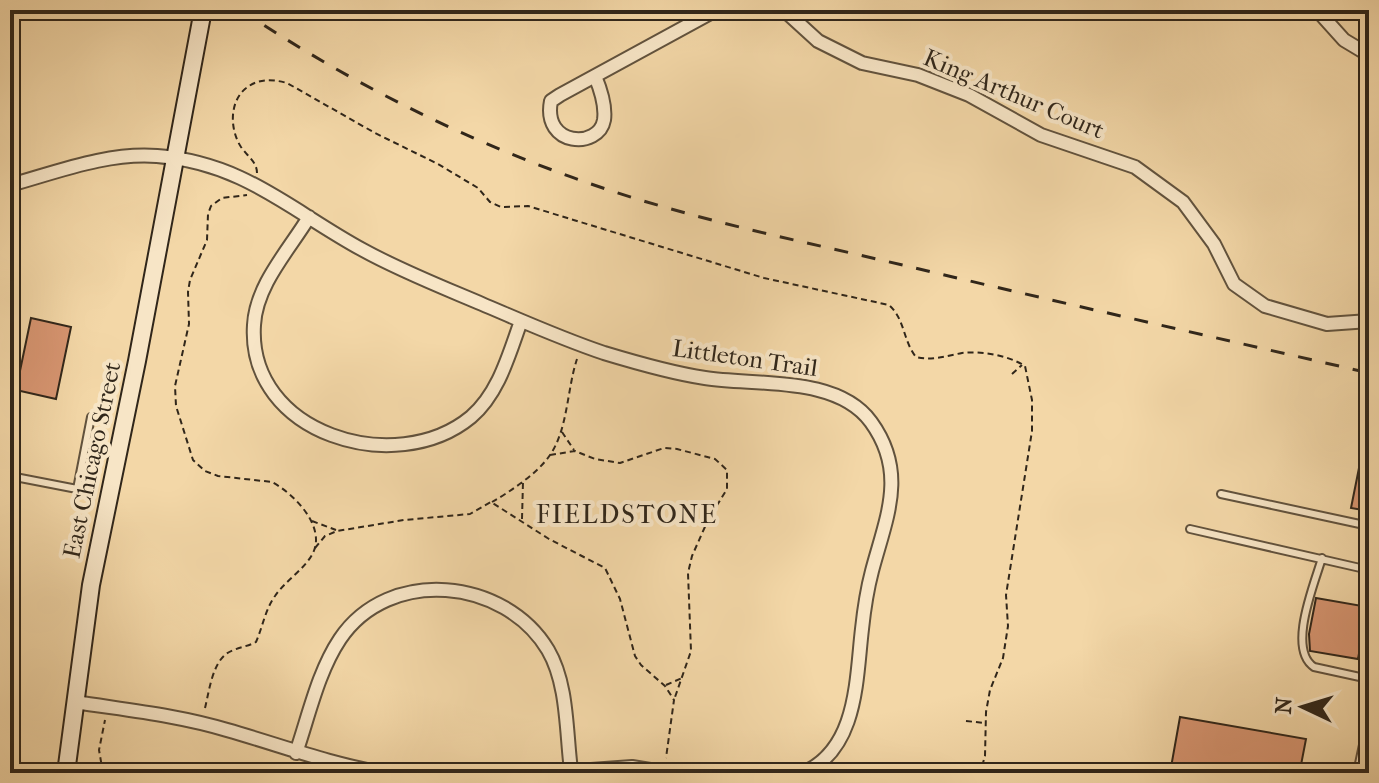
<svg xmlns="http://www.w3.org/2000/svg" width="1379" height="783" font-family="'IM FELL French Canon',serif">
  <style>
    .building { fill: #d79571; stroke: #30261a; stroke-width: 2 }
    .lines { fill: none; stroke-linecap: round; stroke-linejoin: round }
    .lane-casing { stroke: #61523d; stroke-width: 10 }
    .street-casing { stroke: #61523d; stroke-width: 16 }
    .secondary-casing { stroke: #30261a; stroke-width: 20 }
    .path { stroke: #30261a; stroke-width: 2; stroke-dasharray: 6 4; stroke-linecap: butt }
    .lane { stroke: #f7e5c6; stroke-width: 6 }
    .street { stroke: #f7e5c6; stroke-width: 12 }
    .secondary { stroke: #f7e5c6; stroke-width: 16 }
    .rail { stroke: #30261a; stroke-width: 3; stroke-dasharray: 14 14; stroke-linecap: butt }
    .labels { text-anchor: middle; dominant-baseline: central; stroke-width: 8; stroke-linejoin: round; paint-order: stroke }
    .street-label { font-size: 24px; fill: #30261a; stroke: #f7e5c6 }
    .neighbourhood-label { font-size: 26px; letter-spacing: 2px; fill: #30261a; stroke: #f7e5c6 }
  </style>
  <rect width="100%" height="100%" fill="#f3d7a7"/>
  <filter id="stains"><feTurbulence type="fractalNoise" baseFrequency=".0025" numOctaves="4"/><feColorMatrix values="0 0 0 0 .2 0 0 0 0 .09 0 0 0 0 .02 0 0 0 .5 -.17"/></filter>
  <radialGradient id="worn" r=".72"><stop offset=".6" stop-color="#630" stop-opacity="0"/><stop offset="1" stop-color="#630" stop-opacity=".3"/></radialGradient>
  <path class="building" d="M 31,318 L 71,327 L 56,399 L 16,390 Z
    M 1359,468 L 1369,470 L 1369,511 L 1351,508 Z
    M 1316,598 L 1368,607 L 1369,650 L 1360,648 L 1358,659 L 1310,651 L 1309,634 Z
    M 1180,717 L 1306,739 L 1301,765 L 1319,768 L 1319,773 L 1170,773 Z"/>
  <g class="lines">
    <g class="lane-casing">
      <path id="lane" d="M 10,476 L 77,489 L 91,417
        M 1221,494 L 1369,526
        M 1190,529 L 1369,570
        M 1322,558 C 1314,585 1287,649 1314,667 L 1369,679
        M 1357,773 L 1364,740 L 1369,741"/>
    </g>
    <g class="street-casing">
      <path id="street" d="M 784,10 L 818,41 L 862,63 L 918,75 L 969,95 L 1041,135 L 1135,167 L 1183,202 L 1214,244 L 1234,284 L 1265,306 L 1327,324 L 1369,321
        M 1317,10 L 1344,40 L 1369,55
        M 595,76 C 600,88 606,106 604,120 C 599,149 542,147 551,101 L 560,95 L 716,10
        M 10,185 C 57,172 108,152 157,156 C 245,163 291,211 363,250 C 401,271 442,287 482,304 C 522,321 562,339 604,353 C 637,363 671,373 705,378 C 755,386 837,375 871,422 C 908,473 886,518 872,571 C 867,590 864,610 862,629 C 856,679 858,749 803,773
        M 309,217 C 289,250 256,285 254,325 C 247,434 396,479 471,417 C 499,393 509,354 521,321
        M 75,702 C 126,710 177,715 227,730 C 280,745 329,764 383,773
        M 296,753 C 309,715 318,672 340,639 C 389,566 505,578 548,650 C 568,684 566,732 571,770
        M 550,773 L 632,767 L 669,773"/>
    </g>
    <g class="secondary-casing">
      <path id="secondary" d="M 66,773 L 91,585 L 137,361 L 203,10"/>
    </g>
    <path class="path" d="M 257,173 C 257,162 248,157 241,147 C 230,130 229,103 245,89 C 258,78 272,79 287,83 L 375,133 L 438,164 L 478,188 L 490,202 L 501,207 L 528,206 L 764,278 L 889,305 C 905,319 903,341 916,357 C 931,361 946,356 962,353 C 983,351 1007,355 1025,366 L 1032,400 L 1032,431 L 1006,595 L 1008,626 L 1003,658 L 990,690 L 986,712 L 985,756 L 980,773
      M 1012,374 L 1022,365
      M 562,432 L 574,450
      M 550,455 L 575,451 L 595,459 L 620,463 L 664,448 L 677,449 L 715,459 L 727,470 L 727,489 L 708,520 L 692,556 L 688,573 L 691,651 L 674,700
      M 492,502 C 511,491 538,473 550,455 C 568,429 567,389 577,359
      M 522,519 L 523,482
      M 312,521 L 336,530
      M 315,548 L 325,536 L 337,531 L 404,520 L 470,514 L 491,502 L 549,539 L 605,568 L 620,599 L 635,656 L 641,665 L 665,686 L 674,700 L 666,758
      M 666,685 L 682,678
      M 205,708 C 209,692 212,665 226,654 C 234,648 247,647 256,642 C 263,626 265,610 275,596 C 285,581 305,569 313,553 C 326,526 294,494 272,482 L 218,476 L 205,471 L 193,460 L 176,406 L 175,386 L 189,324 L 188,292 L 190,280 L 207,240 L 208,214 L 211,206 L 222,198 L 247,195
      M 966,721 L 985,723
      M 103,773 L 99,750 L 105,720"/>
    <use href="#lane" class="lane"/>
    <use href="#street" class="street"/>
    <use href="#secondary" class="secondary"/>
    <path class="rail" d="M 241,10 C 357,88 483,149 615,192 C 713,224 815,244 915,268 C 1066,304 1218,338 1369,373"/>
  </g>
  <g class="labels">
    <g class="street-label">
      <text transform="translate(1014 94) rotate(23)">King Arthur Court</text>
      <text transform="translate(745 358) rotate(8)">Littleton Trail</text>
      <text transform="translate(92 460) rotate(-78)">East Chicago Street</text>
    </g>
    <g class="neighbourhood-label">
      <text x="627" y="514">FIELDSTONE</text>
    </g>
  </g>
  <rect width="1379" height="783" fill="none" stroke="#f3d7a7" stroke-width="40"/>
  <rect x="12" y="12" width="1355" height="759" fill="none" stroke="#30261a" stroke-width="4"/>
  <rect x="20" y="20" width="1339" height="743" fill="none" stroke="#30261a" stroke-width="2"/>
  <g transform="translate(1303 707) rotate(274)" stroke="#f7e5c6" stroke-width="6" paint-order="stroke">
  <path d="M0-6L14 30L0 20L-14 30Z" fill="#30261a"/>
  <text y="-12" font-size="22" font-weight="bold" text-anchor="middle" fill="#30261a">N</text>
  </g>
  <rect width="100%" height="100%" filter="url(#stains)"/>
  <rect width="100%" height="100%" fill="url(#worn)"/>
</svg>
